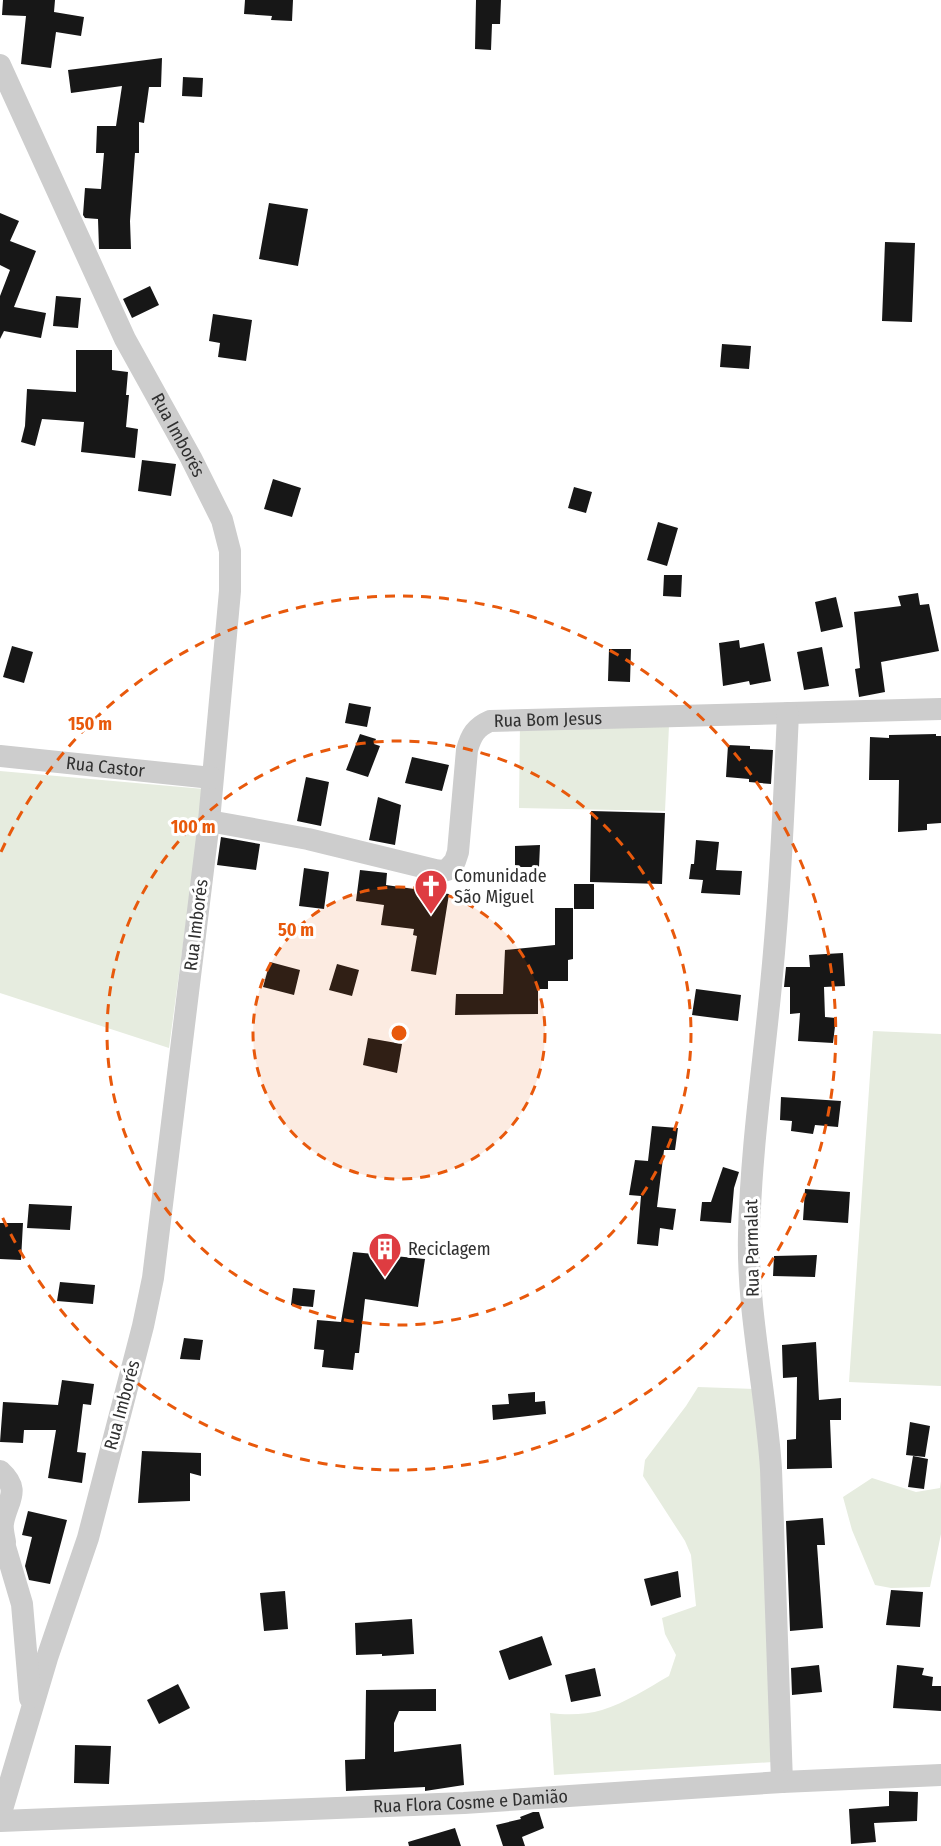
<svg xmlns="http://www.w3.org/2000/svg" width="941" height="1846" font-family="'Fira Sans Condensed',sans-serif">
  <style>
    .green { fill: #e6ecdf }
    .building { fill: #171717 }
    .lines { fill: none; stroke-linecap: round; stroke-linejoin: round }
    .street { stroke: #cdcdcd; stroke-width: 22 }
    .ring { fill: none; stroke: #e8590c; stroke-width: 3; stroke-dasharray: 10 8 }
    .labels { text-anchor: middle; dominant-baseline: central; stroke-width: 6; stroke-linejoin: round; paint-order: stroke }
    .street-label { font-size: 18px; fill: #303030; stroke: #fff }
    .poi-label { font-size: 18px; fill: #303030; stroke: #fff; text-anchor: start }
    .centre { fill: #e8590c; stroke: #fff; stroke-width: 3 }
    .ring-label { font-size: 18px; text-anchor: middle; font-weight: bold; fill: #e8590c; stroke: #fff; stroke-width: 6; stroke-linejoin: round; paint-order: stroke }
  </style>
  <rect width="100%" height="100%" fill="#fff"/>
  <path class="green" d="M 520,723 L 669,726 L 665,811 L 519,808 Z
    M 0,771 L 204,789 L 169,1048 L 0,993 Z
    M 873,1031 L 941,1034 L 941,1386 L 849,1382 Z
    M 698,1387 L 755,1389 L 768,1558 L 773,1762 L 554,1775 L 550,1713 C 566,1715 586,1715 602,1710 C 625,1703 648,1688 669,1676 L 676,1655 L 665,1634 L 662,1618 L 696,1606 L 691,1555 L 685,1541 L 643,1476 L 645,1460 L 686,1406 Z
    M 872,1478 L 916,1492 L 940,1488 L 941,1481 L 941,1534 L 930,1587 L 891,1588 L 875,1585 L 852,1530 L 843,1497 Z"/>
  <path class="building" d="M 3,0 L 55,0 L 54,12 L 84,17 L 81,36 L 56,32 L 51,68 L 21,64 L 26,16 L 2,15 Z
    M 245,0 L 293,0 L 292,21 L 271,20 L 272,16 L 244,14 Z
    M 476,0 L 501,0 L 500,24 L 492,24 L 491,50 L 475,49 Z
    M 162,58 L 161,87 L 149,87 L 144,123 L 139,122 L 139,153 L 135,153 L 130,221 L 131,249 L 99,249 L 98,219 L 85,218 L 83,215 L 85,188 L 101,189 L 104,153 L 96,153 L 97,126 L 116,126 L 122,86 L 71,93 L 68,70 Z
    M 183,77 L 203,78 L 202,97 L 182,96 Z
    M 269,203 L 308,209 L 298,266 L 259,259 Z
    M 0,213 L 19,221 L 10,241 L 36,251 L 14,307 L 46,313 L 41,338 L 4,331 L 0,339 L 0,296 L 10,270 L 0,265 Z
    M 885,242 L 915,243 L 912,322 L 882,321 Z
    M 150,286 L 159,305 L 132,318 L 123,299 Z
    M 56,296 L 81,298 L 78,328 L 53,326 Z
    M 213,314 L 252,320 L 246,361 L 218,357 L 220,343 L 209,341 Z
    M 722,344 L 751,346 L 749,369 L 720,367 Z
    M 76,350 L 112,350 L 112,370 L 128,372 L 126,395 L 129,395 L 126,427 L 138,429 L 135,458 L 81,452 L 84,422 L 42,419 L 35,446 L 21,442 L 25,426 L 27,389 L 76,392 Z
    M 142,460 L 176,464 L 171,496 L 138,491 Z
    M 273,479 L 301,488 L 292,517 L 264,509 Z
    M 574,487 L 592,492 L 586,513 L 568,508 Z
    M 658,522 L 678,528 L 667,566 L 647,560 Z
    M 664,575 L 682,575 L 681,597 L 663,596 Z
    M 918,593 L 920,605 L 929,604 L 939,651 L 881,662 L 885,692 L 859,697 L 855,669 L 860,668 L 854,612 L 901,606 L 898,596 Z
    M 836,597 L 843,627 L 821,632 L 815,602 Z
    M 739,640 L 740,648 L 764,643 L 771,681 L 750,685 L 749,681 L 723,686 L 719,643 Z
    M 12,646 L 33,652 L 24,683 L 3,677 Z
    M 822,647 L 829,686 L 804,690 L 797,652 Z
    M 609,649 L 631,649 L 630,682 L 608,681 Z
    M 349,703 L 371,707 L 367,727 L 345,723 Z
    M 360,734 L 376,739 L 374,744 L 380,746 L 368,777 L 346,770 Z
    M 936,734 L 936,736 L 941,736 L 941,823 L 927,824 L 927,830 L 898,832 L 899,780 L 869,780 L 870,737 L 889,738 L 889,735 Z
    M 728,745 L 750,746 L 750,749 L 773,750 L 771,784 L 749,782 L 749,779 L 726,777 Z
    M 412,757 L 449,765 L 442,791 L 405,783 Z
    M 306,777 L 329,782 L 321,826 L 297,821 Z
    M 378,797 L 401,805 L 395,845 L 369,840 Z
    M 591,811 L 665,813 L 662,884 L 590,882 Z
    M 221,837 L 260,844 L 256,870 L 217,865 Z
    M 696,840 L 719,842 L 716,870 L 742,871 L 740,895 L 701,893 L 703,880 L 689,879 L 691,864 L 694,864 Z
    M 540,845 L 539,867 L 515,867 L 515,846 Z
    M 304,868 L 329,872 L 324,909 L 299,906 Z
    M 360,870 L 387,873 L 386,885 L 449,894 L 436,975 L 411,971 L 417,936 L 413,935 L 414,929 L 381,925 L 384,905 L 356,901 Z
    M 574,884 L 594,884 L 594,909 L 574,909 Z
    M 555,908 L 573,908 L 573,959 L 568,960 L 568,981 L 548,981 L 548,989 L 538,989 L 538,1014 L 455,1015 L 456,994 L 503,994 L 505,950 L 555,945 Z
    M 843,953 L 845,986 L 824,987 L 825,1017 L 836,1018 L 833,1043 L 798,1041 L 800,1013 L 790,1014 L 790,987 L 784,987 L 786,967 L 810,967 L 809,955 Z
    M 270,962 L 300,970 L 294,995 L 263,987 Z
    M 337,964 L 359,970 L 352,996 L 329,990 Z
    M 696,989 L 741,995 L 738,1021 L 692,1015 Z
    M 368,1038 L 402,1044 L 397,1073 L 363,1065 Z
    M 781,1097 L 841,1101 L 838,1127 L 815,1125 L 813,1134 L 791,1131 L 792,1121 L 780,1120 Z
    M 652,1126 L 678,1128 L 675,1150 L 664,1150 L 657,1207 L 676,1209 L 673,1230 L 660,1228 L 658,1246 L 637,1244 L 641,1196 L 629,1195 L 635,1160 L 648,1161 Z
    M 723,1167 L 739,1172 L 734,1188 L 731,1223 L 700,1221 L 702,1202 L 711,1202 Z
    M 805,1189 L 850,1192 L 848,1223 L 803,1220 Z
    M 29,1204 L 72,1206 L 70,1230 L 27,1228 Z
    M 0,1223 L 23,1223 L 21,1260 L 0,1259 Z
    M 353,1252 L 425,1259 L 418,1307 L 365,1299 L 359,1353 L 355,1353 L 353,1370 L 322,1367 L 324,1350 L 314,1349 L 317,1320 L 341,1322 Z
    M 817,1255 L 815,1277 L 773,1276 L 774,1256 Z
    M 60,1282 L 95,1285 L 93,1304 L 57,1301 Z
    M 293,1288 L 315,1290 L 313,1307 L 291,1305 Z
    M 184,1338 L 203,1340 L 200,1360 L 180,1359 Z
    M 816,1342 L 819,1400 L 841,1398 L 841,1420 L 830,1420 L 832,1468 L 787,1469 L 787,1440 L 796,1439 L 797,1377 L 783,1378 L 782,1345 Z
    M 62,1380 L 94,1384 L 91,1405 L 83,1404 L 77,1452 L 86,1453 L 82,1483 L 48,1478 L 56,1430 L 24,1430 L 23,1443 L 0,1442 L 3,1402 L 58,1405 Z
    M 535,1392 L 535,1402 L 545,1401 L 546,1414 L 493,1420 L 492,1405 L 509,1404 L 508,1394 Z
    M 910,1422 L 930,1426 L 925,1457 L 906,1455 Z
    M 142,1451 L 201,1453 L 201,1476 L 190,1473 L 190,1501 L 138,1503 Z
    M 913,1456 L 928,1459 L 924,1489 L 908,1487 Z
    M 28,1511 L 67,1520 L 50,1584 L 29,1580 L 25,1566 L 32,1537 L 22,1535 Z
    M 823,1518 L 825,1545 L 817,1545 L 823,1628 L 790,1631 L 786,1521 Z
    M 678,1571 L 681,1597 L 651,1606 L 644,1579 Z
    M 891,1590 L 923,1592 L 920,1627 L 886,1625 Z
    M 285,1591 L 288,1629 L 264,1631 L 260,1593 Z
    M 412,1619 L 414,1654 L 382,1656 L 382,1654 L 356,1655 L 355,1623 Z
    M 542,1636 L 552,1665 L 509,1680 L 499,1651 Z
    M 819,1665 L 822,1692 L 792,1695 L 791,1668 Z
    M 897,1665 L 924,1668 L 922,1675 L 933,1677 L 932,1686 L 941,1686 L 941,1711 L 893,1708 Z
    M 595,1668 L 601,1696 L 571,1702 L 565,1675 Z
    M 178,1684 L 190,1708 L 159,1724 L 147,1700 Z
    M 436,1689 L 436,1711 L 399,1711 L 394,1723 L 394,1752 L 461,1744 L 464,1785 L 425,1791 L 425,1787 L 346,1791 L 345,1760 L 365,1759 L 366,1690 Z
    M 75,1745 L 111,1746 L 109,1784 L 74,1783 Z
    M 889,1791 L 918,1792 L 917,1821 L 874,1823 L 876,1842 L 851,1844 L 849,1809 L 889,1806 Z
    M 533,1812 L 539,1812 L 544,1828 L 522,1837 L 525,1846 L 503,1846 L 496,1825 L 521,1819 L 520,1817 Z
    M 455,1828 L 461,1846 L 409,1846 L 408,1842 Z"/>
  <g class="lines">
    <g class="street">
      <path id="s1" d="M 0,65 L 125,339 L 191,458 L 222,520 L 230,551 L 230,591 L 209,821 L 153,1278 L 143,1326 L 88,1538 L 47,1658 L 0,1816"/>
      <path id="s2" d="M 0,756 L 212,778"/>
      <path id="s3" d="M 209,821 L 308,839 L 439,871 L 447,870 L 455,861 L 458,852 L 467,750 C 471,735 476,727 490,721 L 941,709"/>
      <path d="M 0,1471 C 22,1491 7,1500 3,1523 C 2,1529 4,1536 5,1542"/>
      <path d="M 0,1530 L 22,1604 L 30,1698"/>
      <path d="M 782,1782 L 771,1469 C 766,1391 747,1311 749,1234 C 751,1151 763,1068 771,985 C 780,894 784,804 788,713"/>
      <path id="s4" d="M 0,1821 L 464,1803 L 782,1782 L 941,1775"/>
    </g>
  </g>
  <circle cx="399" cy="1033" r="146" fill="#e8590c" fill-opacity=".12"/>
  <g class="ring">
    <circle cx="399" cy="1033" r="146"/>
    <circle cx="399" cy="1033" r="292"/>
    <path d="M1 852A437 437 0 1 1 1 1214"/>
  </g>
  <defs>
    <g id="church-pin" transform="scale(1.725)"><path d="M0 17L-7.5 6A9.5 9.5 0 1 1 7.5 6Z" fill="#de3c41" stroke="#fff"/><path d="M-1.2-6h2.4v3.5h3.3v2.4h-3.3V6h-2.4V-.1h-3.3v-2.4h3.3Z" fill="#fff"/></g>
    <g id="building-pin" transform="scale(1.725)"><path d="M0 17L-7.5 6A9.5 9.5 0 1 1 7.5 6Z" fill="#de3c41" stroke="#fff"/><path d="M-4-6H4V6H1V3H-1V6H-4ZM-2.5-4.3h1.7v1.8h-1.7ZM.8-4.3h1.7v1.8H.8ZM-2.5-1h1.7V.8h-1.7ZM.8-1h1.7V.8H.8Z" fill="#fff"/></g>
  </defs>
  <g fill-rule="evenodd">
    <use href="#church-pin" x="431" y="886"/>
    <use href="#building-pin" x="385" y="1249"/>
  </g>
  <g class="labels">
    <g class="street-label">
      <text stroke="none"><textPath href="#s1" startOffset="411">Rua Imborés</textPath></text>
      <text stroke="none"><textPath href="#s3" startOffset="464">Rua Bom Jesus</textPath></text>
      <text stroke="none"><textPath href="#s2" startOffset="106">Rua Castor</textPath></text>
      <text transform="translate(196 925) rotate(-83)">Rua Imborés</text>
      <text transform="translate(752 1248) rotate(-91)">Rua Parmalat</text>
      <text transform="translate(122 1405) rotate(-75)">Rua Imborés</text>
      <text stroke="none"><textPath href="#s4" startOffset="471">Rua Flora Cosme e Damião</textPath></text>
    </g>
    <g class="poi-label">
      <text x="454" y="876">Comunidade<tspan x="454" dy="21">São Miguel</tspan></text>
      <text x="408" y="1249">Reciclagem</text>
    </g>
  </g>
  <circle cx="399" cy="1033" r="9" class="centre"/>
  <g class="ring-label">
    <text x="90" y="730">150 m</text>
    <text x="193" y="833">100 m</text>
    <text x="296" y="936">50 m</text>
  </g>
</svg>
